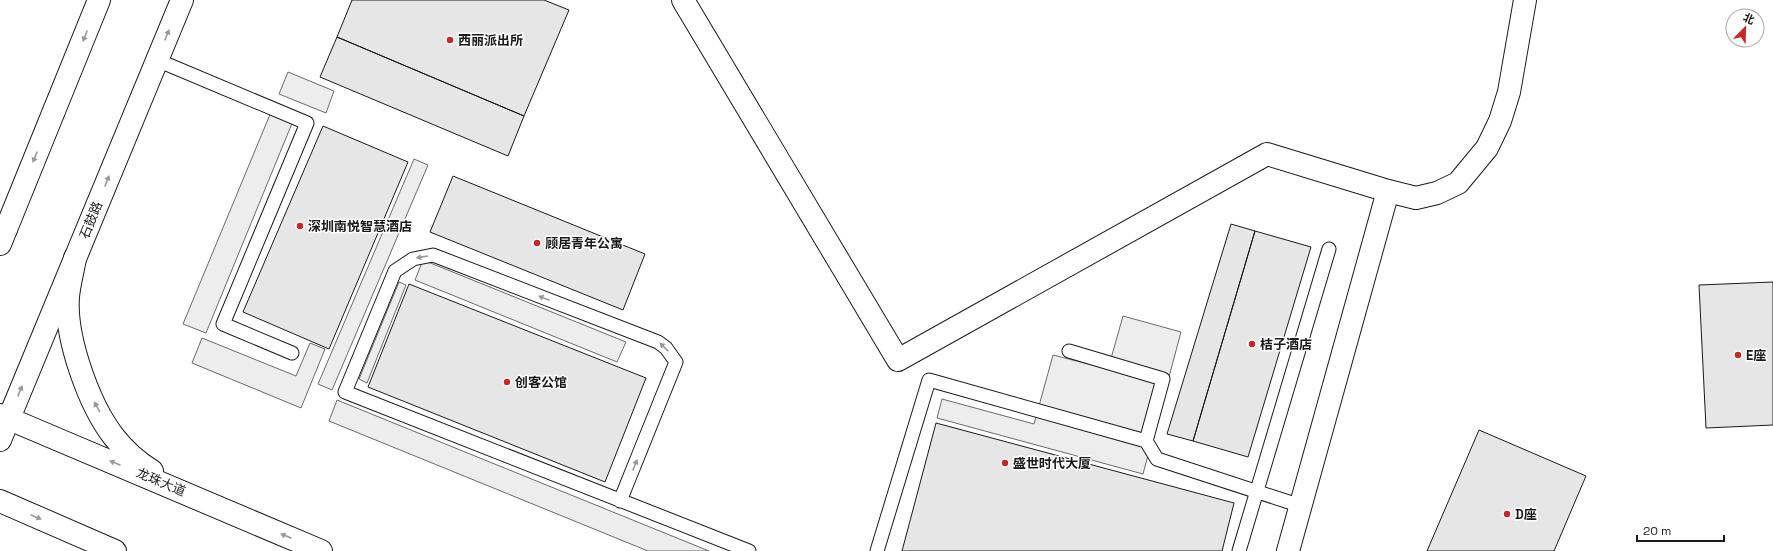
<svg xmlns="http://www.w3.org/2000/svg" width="1773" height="551" font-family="'Space Grotesk','Noto Sans SC',sans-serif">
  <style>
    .parking { fill: #ededed; stroke: #6a6a6a }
    .building { fill: #e6e6e6; stroke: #1a1a1a }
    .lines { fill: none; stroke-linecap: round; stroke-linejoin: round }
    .service-casing { stroke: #1a1a1a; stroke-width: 15 }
    .minor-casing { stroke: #1a1a1a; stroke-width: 24 }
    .secondary-casing { stroke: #1a1a1a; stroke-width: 24 }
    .primary-casing { stroke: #1a1a1a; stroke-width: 24 }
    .service { stroke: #fff; stroke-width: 13 }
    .minor { stroke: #fff; stroke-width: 22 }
    .secondary { stroke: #fff; stroke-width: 22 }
    .primary { stroke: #fff; stroke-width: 22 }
    .oneway { fill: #989898 }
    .poi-dot { fill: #c62828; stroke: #fff; stroke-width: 1.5 }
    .labels { text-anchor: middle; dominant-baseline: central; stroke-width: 3; stroke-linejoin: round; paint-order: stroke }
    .poi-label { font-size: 13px; font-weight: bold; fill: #1a1a1a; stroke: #fff; text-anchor: start }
    .street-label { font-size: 13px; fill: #1a1a1a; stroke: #fff }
  </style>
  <rect width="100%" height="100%" fill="#fff"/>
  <path class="parking" d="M 288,72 L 334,91 L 326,113 L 279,94 Z
    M 271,112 L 293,121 L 206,333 L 183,324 Z
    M 414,159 L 428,165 L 332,390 L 318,384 Z
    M 423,260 L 626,342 L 617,362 L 415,280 Z
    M 399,282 L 406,285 L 367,383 L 359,379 Z
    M 1123,316 L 1181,332 L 1143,474 L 937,418 L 942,399 L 1034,424 L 1053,355 L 1108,369 Z
    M 202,338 L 296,376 L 310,343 L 325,349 L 301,408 L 192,363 Z
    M 337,400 L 709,551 L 648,551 L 329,421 Z"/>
  <path class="building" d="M 352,0 L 544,0 L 569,10 L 524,116 L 337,37 Z
    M 337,37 L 524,116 L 508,156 L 320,77 Z
    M 323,126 L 408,162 L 329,349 L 243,312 Z
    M 453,176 L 645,254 L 623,310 L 430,232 Z
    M 1231,224 L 1255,231 L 1193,441 L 1167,434 Z
    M 1255,231 L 1311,247 L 1248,457 L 1193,441 Z
    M 1773,282 L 1773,425 L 1706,428 L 1699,285 Z
    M 409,284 L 646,378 L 605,482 L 368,387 Z
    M 936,423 L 1234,503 L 1222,551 L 902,551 Z
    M 1479,430 L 1586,476 L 1554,551 L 1427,551 Z"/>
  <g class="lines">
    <g class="service-casing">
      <path id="service" d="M 157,60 L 307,123 L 223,324 L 292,353
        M 1069,351 L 1163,379 L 1146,441
        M 620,501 L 676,362 L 666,348 L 658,342 L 433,255 L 413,259 L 395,271 L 345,392 L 749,551
        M 877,551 L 929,380 L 1146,441 L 1157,459 L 1301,506
        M 1239,551 L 1329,249"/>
    </g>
    <g class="minor-casing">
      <path id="minor" d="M 683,0 L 898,360 L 1267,154 L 1388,191 L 1416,198 L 1437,193 L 1458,183 L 1487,148 L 1500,121 L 1509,92 L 1525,0
        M 1288,551 L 1388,191"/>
    </g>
    <g class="secondary-casing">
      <path id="secondary" d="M 0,244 L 99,0
        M 0,440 L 182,0"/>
    </g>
    <g class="primary-casing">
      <path id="primary" d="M 0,238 L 6,229
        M 75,258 C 73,271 69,284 68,297 C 65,338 89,405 114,437 C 124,450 139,463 152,471
        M 0,415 L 321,551
        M 0,501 L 115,551"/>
    </g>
    <use href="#service" class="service"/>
    <use href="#minor" class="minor"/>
    <use href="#secondary" class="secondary"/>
    <use href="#primary" class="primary"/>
  </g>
  <defs><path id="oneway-solid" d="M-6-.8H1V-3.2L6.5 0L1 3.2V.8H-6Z"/></defs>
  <g class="oneway">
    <use href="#oneway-solid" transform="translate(167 35) rotate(-68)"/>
    <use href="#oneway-solid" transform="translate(85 36) rotate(112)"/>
    <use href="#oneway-solid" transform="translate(35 157) rotate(112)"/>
    <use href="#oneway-solid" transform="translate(107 181) rotate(-68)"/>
    <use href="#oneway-solid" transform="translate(422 257) rotate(171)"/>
    <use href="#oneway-solid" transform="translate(544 298) rotate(-159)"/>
    <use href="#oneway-solid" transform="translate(664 347) rotate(-136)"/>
    <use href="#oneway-solid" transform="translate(20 391) rotate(-68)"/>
    <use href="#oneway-solid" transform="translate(97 407) rotate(-120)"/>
    <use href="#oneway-solid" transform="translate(115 463) rotate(-157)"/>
    <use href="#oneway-solid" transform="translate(635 465) rotate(-68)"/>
    <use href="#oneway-solid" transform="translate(36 517) rotate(23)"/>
    <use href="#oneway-solid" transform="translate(286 536) rotate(-157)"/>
  </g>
  <g class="poi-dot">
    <circle cx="450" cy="40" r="4"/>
    <circle cx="300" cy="226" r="4"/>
    <circle cx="537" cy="243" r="4"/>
    <circle cx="1252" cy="344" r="4"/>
    <circle cx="1738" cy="355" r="4"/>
    <circle cx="507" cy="382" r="4"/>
    <circle cx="1005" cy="463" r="4"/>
    <circle cx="1507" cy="514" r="4"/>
  </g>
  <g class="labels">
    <g class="poi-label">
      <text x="458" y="40">西丽派出所</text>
      <text x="308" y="226">深圳南悦智慧酒店</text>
      <text x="545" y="243">顾居青年公寓</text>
      <text x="1260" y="344">桔子酒店</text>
      <text x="1746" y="355">E座</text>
      <text x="515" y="382">创客公馆</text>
      <text x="1013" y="463">盛世时代大厦</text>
      <text x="1515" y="514">D座</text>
    </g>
    <g class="street-label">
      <text transform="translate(91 220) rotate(-68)">石鼓路</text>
      <text transform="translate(161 482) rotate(23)">龙珠大道</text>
    </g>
  </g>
  <g transform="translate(1745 28) rotate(23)"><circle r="19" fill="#ffffff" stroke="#a3a3a3"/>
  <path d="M0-3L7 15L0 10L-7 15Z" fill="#c62828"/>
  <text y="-6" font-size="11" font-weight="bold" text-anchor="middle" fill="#1a1a1a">北</text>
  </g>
  <path d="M1637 535v6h87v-6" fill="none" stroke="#1a1a1a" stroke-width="2"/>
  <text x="1643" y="535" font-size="12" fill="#1a1a1a" stroke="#ffffff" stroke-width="3" paint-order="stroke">20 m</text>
</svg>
